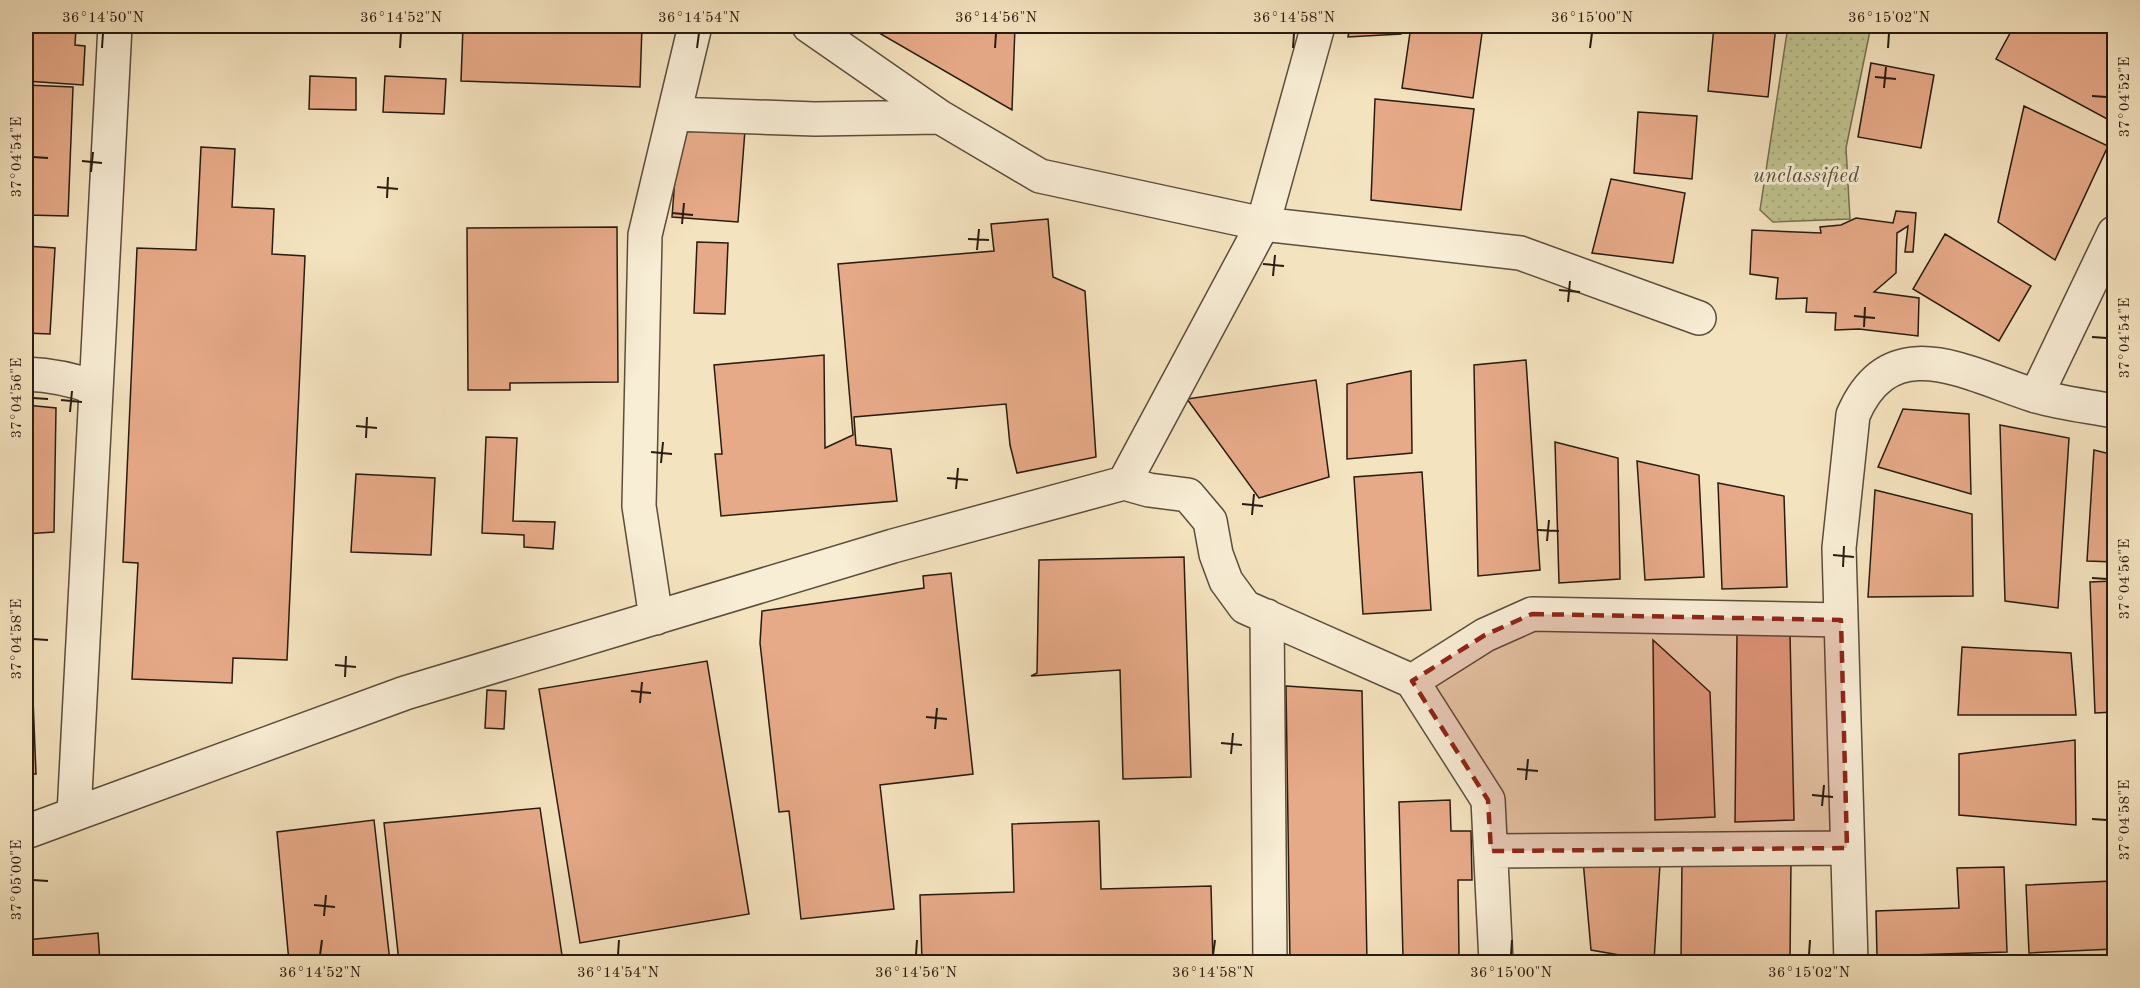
<svg xmlns="http://www.w3.org/2000/svg" width="2140" height="988" font-family="'Old Standard TT',serif">
  <style>
    .garden { fill: url(#garden-dots); stroke: #746f4f; stroke-width: 1.5 }
    .building { fill: #e7aa88; stroke: #281b0f; stroke-width: 1.5 }
    .lines { fill: none; stroke-linecap: round; stroke-linejoin: round }
    .street-casing { stroke: #5b4d3b; stroke-width: 36 }
    .street { stroke: #f8edd5; stroke-width: 33 }
    .marked { fill: #8f2418; fill-opacity: 0.2; stroke: #8f2418; stroke-width: 4.5; stroke-dasharray: 12 8; stroke-linejoin: round }
    .ticks { fill: none; stroke: #281b0f; stroke-width: 2 }
    .labels { text-anchor: middle; dominant-baseline: central; stroke-width: 6; stroke-linejoin: round; paint-order: stroke }
    .park-label { font-size: 21px; font-style: italic; fill: #564d35; stroke: #f8edd5 }
    .neatline { fill: none; stroke: #281b0f; stroke-width: 2 }
    .ticks-label { font-size: 15px; text-anchor: middle; fill: #281b0f }
  </style>
  <defs>
    <pattern id="garden-dots" width="8" height="8" patternUnits="userSpaceOnUse" patternTransform="scale(1.5)"><rect width="8" height="8" fill="#c0c38f"/><path d="M2 2h.1M6 6h.1" fill="none" stroke="#a5a77a" stroke-width="1.8" stroke-linecap="round"/></pattern>
  </defs>
  <rect width="100%" height="100%" fill="#f4e3bf"/>
  <filter id="stains"><feTurbulence type="fractalNoise" baseFrequency=".00333" numOctaves="4"/><feColorMatrix values="0 0 0 0 .2 0 0 0 0 .09 0 0 0 0 .02 0 0 0 .5 -.17"/></filter>
  <radialGradient id="worn" r=".72"><stop offset=".6" stop-color="#630" stop-opacity="0"/><stop offset="1" stop-color="#630" stop-opacity=".3"/></radialGradient>
  <path class="garden" d="M 1788,26 L 1871,26 L 1846,148 L 1850,219 L 1773,222 L 1760,210 Z"/>
  <path class="building" d="M 26,26 L 76,27 L 75,45 L 85,46 L 83,85 L 26,81 Z
    M 463,26 L 642,26 L 640,87 L 461,81 Z
    M 867,26 L 1015,26 L 1012,110 Z
    M 1350,26 L 1402,26 L 1401,34 L 1348,37 Z
    M 1411,26 L 1483,26 L 1473,98 L 1402,88 Z
    M 1714,26 L 1776,26 L 1768,97 L 1708,91 Z
    M 2014,26 L 2114,26 L 2114,110 L 2109,120 L 1996,59 Z
    M 1871,63 L 1934,75 L 1921,148 L 1858,137 Z
    M 310,76 L 356,78 L 356,110 L 309,109 Z
    M 385,76 L 446,79 L 444,114 L 383,112 Z
    M 26,85 L 73,87 L 68,216 L 26,215 Z
    M 1375,99 L 1474,109 L 1461,210 L 1371,200 Z
    M 2024,106 L 2108,146 L 2055,260 L 1998,222 Z
    M 1638,112 L 1697,116 L 1692,179 L 1634,173 Z
    M 679,125 L 745,130 L 738,222 L 672,217 Z
    M 201,147 L 235,149 L 232,207 L 274,209 L 272,254 L 305,256 L 287,660 L 233,658 L 232,683 L 132,679 L 138,563 L 123,562 L 137,248 L 196,250 Z
    M 1611,179 L 1685,193 L 1673,263 L 1592,253 Z
    M 1896,211 L 1916,213 L 1913,252 L 1905,252 L 1908,226 L 1897,233 L 1896,273 L 1874,292 L 1919,298 L 1918,336 L 1859,329 L 1835,330 L 1836,313 L 1806,312 L 1807,298 L 1776,299 L 1778,278 L 1750,274 L 1752,230 L 1821,233 L 1820,227 L 1841,225 L 1856,218 L 1893,223 Z
    M 1048,219 L 1053,277 L 1085,291 L 1096,457 L 1017,473 L 1010,445 L 1006,404 L 854,417 L 856,445 L 891,449 L 897,501 L 721,516 L 715,454 L 722,454 L 714,365 L 824,355 L 825,448 L 853,435 L 838,264 L 994,251 L 991,224 Z
    M 617,227 L 618,382 L 510,383 L 510,390 L 468,390 L 467,228 Z
    M 1945,234 L 2031,286 L 1999,341 L 1913,289 Z
    M 697,242 L 728,243 L 725,314 L 694,313 Z
    M 26,246 L 55,248 L 50,334 L 26,333 Z
    M 1526,360 L 1540,570 L 1478,576 L 1474,365 Z
    M 1411,371 L 1412,453 L 1347,459 L 1347,384 Z
    M 1316,380 L 1329,477 L 1259,498 L 1187,399 Z
    M 26,405 L 56,408 L 54,532 L 26,534 Z
    M 1903,409 L 1969,414 L 1971,494 L 1878,467 Z
    M 2000,425 L 2069,438 L 2058,608 L 2005,601 Z
    M 486,437 L 517,438 L 513,521 L 555,522 L 553,549 L 524,547 L 524,535 L 482,533 Z
    M 1555,442 L 1618,458 L 1620,579 L 1559,583 Z
    M 2094,450 L 2114,455 L 2114,562 L 2087,561 Z
    M 1637,461 L 1699,475 L 1704,577 L 1645,580 Z
    M 1422,472 L 1431,610 L 1363,614 L 1354,477 Z
    M 356,474 L 435,478 L 431,555 L 351,552 Z
    M 1718,483 L 1784,496 L 1787,587 L 1722,589 Z
    M 1875,490 L 1972,514 L 1973,596 L 1868,597 Z
    M 1184,557 L 1191,777 L 1123,779 L 1120,670 L 1031,676 L 1037,673 L 1039,560 Z
    M 951,573 L 973,774 L 880,785 L 894,909 L 801,919 L 789,811 L 779,812 L 760,643 L 762,611 L 924,588 L 923,576 Z
    M 2114,581 L 2114,712 L 2095,713 L 2090,582 Z
    M 1737,632 L 1790,634 L 1794,820 L 1735,822 Z
    M 1653,640 L 1710,692 L 1715,817 L 1655,820 Z
    M 1962,647 L 2071,653 L 2076,715 L 1958,715 Z
    M 707,661 L 749,914 L 580,943 L 539,689 Z
    M 26,674 L 32,674 L 36,774 L 26,774 Z
    M 1286,686 L 1362,691 L 1367,962 L 1290,962 Z
    M 487,690 L 506,691 L 504,729 L 485,728 Z
    M 2075,740 L 2076,825 L 1959,815 L 1959,754 Z
    M 1450,800 L 1451,831 L 1471,831 L 1472,880 L 1458,880 L 1459,956 L 1403,957 L 1399,802 Z
    M 540,808 L 563,962 L 399,962 L 384,823 Z
    M 374,820 L 390,962 L 289,962 L 277,832 Z
    M 1099,821 L 1101,889 L 1211,886 L 1213,962 L 922,962 L 920,895 L 1014,892 L 1012,824 Z
    M 1682,858 L 1791,860 L 1790,962 L 1681,962 Z
    M 1583,860 L 1660,864 L 1654,961 L 1591,950 Z
    M 2004,867 L 2007,952 L 1877,956 L 1876,911 L 1959,908 L 1957,868 Z
    M 2112,881 L 2114,949 L 2029,953 L 2026,885 Z
    M 98,933 L 100,962 L 26,962 L 26,940 Z"/>
  <g class="lines">
    <g class="street-casing">
      <path id="street" d="M 809,26 L 940,117 L 1040,176 L 1263,224 L 1520,253 L 1699,318
        M 674,114 L 815,119 L 940,117
        M 26,374 C 51,375 72,379 96,388
        M 2036,396 L 2114,233
        M 1124,483 L 1149,490 L 1188,495 L 1210,521 L 1216,554 L 1226,581 L 1245,607 L 1412,681 L 1488,800 L 1496,962
        M 1267,616 L 1270,962
        M 656,618 L 639,506 L 645,235 L 695,26
        M 1412,681 L 1485,635 L 1532,614 L 1841,620
        M 74,814 L 115,26
        M 26,832 L 405,693 L 893,546 L 1124,483 L 1263,224 L 1318,26
        M 1491,851 L 1847,848
        M 1851,962 L 1839,548 L 1853,415 C 1891,327 1967,374 2033,395 C 2059,403 2088,406 2114,411"/>
    </g>
    <use href="#street" class="street"/>
  </g>
  <path class="marked" d="M 1532,614 L 1841,620 L 1847,848 L 1491,851 L 1488,800 L 1412,681 L 1485,635 Z"/>
  <path class="ticks" d="M 102,48 L 103,33M 400,48 L 401,33M 697,48 L 699,33M 995,48 L 996,33M 1293,48 L 1294,33M 1590,48 L 1592,33M 1888,48 L 1889,33M 1875,77 L 1896,79M 1884,88 L 1886,67M 2092,96 L 2107,97M 33,157 L 48,158M 82,161 L 102,163M 91,172 L 93,152M 377,187 L 398,189M 387,198 L 388,177M 672,213 L 693,215M 682,224 L 684,203M 968,239 L 989,240M 977,250 L 979,229M 1263,264 L 1284,266M 1273,276 L 1275,255M 1559,290 L 1580,292M 1568,302 L 1570,281M 1854,316 L 1875,318M 1864,327 L 1865,307M 2092,337 L 2107,338M 33,398 L 48,399M 61,400 L 82,402M 70,412 L 72,391M 356,426 L 377,428M 366,438 L 367,417M 651,452 L 672,454M 661,463 L 663,442M 947,478 L 968,480M 956,489 L 958,468M 1242,504 L 1263,506M 1252,515 L 1254,494M 1538,530 L 1559,531M 1547,541 L 1549,520M 1833,555 L 1854,557M 1843,567 L 1844,546M 2092,578 L 2107,579M 33,639 L 48,640M 335,665 L 356,667M 345,677 L 346,656M 631,691 L 651,693M 640,703 L 642,682M 926,717 L 947,719M 935,729 L 937,708M 1221,743 L 1242,745M 1231,754 L 1233,733M 1517,769 L 1538,771M 1526,780 L 1528,759M 1812,795 L 1833,797M 1822,806 L 1824,785M 2092,819 L 2107,820M 33,880 L 48,881M 314,905 L 335,907M 324,916 L 326,895M 320,955 L 322,940M 618,955 L 619,940M 916,955 L 917,940M 1213,955 L 1215,940M 1511,955 L 1512,940M 1809,955 L 1810,940"/>
  <g class="labels">
    <g class="park-label">
      <text x="1806" y="176">unclassified</text>
    </g>
  </g>
  <rect width="2140" height="988" fill="none" stroke="#f4e3bf" stroke-width="66"/>
  <rect x="33" y="33" width="2074" height="922" class="neatline"/>
  <g class="ticks-label">
    <text x="103" y="22">36°14'50"N</text>
    <text x="401" y="22">36°14'52"N</text>
    <text x="699" y="22">36°14'54"N</text>
    <text x="996" y="22">36°14'56"N</text>
    <text x="1294" y="22">36°14'58"N</text>
    <text x="1592" y="22">36°15'00"N</text>
    <text x="1889" y="22">36°15'02"N</text>
    <text transform="translate(2124 97) rotate(-90)" y="5">37°04'52"E</text>
    <text transform="translate(16 157) rotate(-90)" y="5">37°04'54"E</text>
    <text transform="translate(2124 338) rotate(-90)" y="5">37°04'54"E</text>
    <text transform="translate(16 398) rotate(-90)" y="5">37°04'56"E</text>
    <text transform="translate(2124 579) rotate(-90)" y="5">37°04'56"E</text>
    <text transform="translate(16 639) rotate(-90)" y="5">37°04'58"E</text>
    <text transform="translate(2124 820) rotate(-90)" y="5">37°04'58"E</text>
    <text transform="translate(16 880) rotate(-90)" y="5">37°05'00"E</text>
    <text x="320" y="977">36°14'52"N</text>
    <text x="618" y="977">36°14'54"N</text>
    <text x="916" y="977">36°14'56"N</text>
    <text x="1213" y="977">36°14'58"N</text>
    <text x="1511" y="977">36°15'00"N</text>
    <text x="1809" y="977">36°15'02"N</text>
  </g>
  <rect width="100%" height="100%" filter="url(#stains)"/>
  <rect width="100%" height="100%" fill="url(#worn)"/>
</svg>
